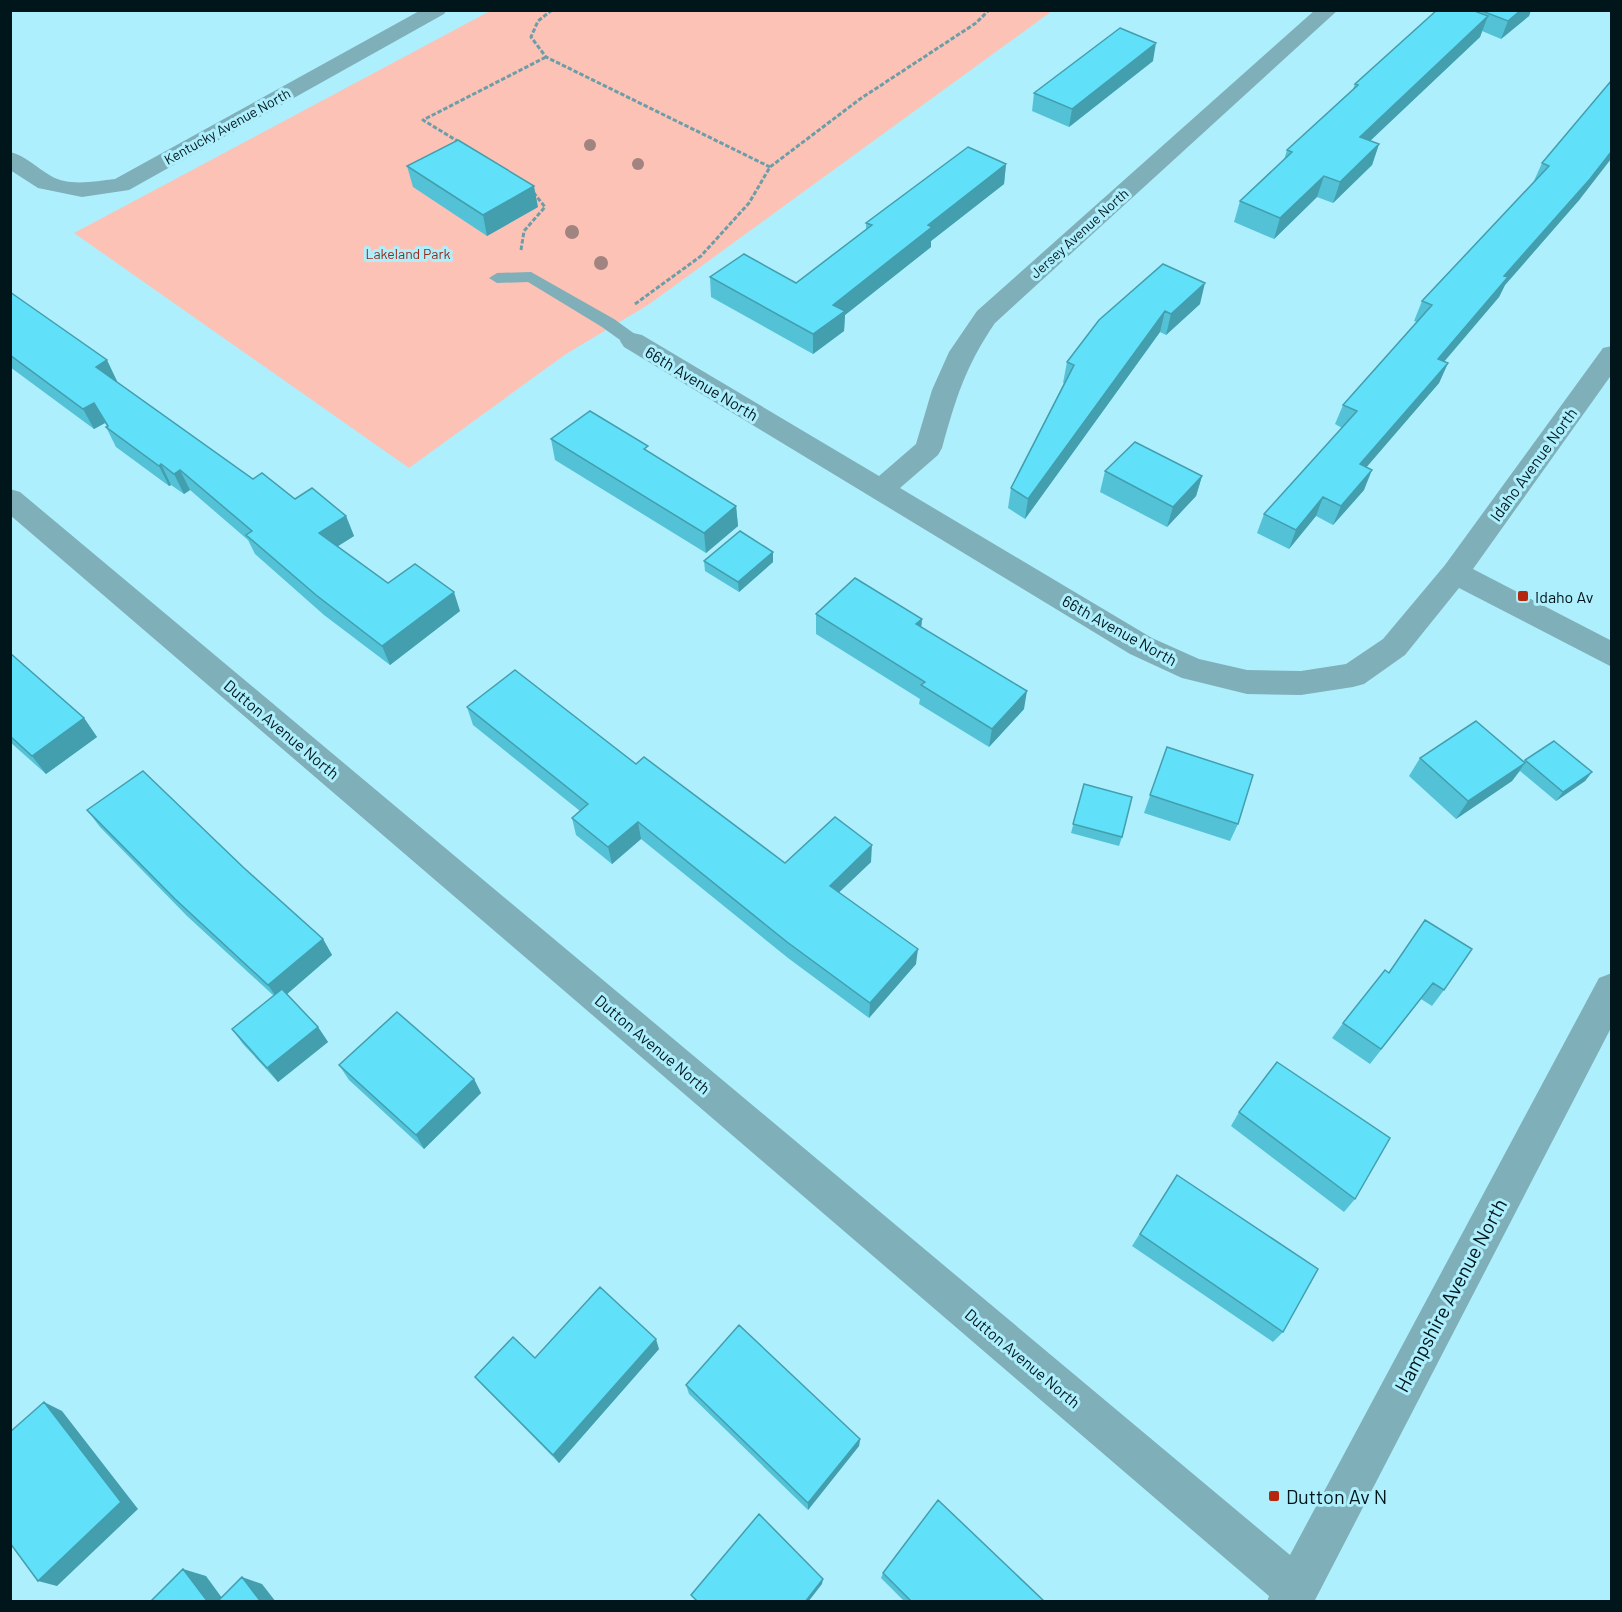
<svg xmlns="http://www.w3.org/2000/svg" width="1622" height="1612" font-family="Barlow,sans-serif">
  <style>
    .green { fill: #fcc2b6 }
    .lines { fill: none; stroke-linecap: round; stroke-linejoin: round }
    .path { stroke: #6d9ea8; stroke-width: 3; stroke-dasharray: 4.5 2; stroke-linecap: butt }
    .lane { fill: #7fafb9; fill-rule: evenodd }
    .street { fill: #7fafb9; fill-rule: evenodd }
    .tree { fill: #a1837f }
    .wall { fill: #53c2d6 }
    .shaded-wall { fill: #439eae }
    .building { fill: #60e1f9; stroke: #439eae; stroke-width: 1.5 }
    .poi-dot { fill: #b52810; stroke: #aeeffd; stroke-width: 2 }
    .labels { text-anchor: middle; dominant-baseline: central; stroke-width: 6; stroke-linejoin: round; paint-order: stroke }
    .far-street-label { font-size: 14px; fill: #00161b; stroke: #aeeffd }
    .far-park-label { font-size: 14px; fill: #962a18; stroke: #aeeffd }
    .street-label { font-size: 16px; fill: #00161b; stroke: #aeeffd }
    .poi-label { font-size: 16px; fill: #00161b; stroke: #aeeffd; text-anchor: start }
    .near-street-label { font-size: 20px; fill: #00161b; stroke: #aeeffd }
    .near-poi-label { font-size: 20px; fill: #00161b; stroke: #aeeffd; text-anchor: start }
  </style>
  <rect width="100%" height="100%" fill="#aeeffd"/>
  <path class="green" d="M 490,11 L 1052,11 L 648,305 L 566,354 L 409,468 L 74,233 Z"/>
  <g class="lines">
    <path class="path" d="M 552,10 L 538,21 L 531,37 L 546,57 L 770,167
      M 459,142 L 423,120 L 546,57
      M 521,250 L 524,231 L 545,207 L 533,192
      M 635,304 L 701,256 L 749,203 L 770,167 L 860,99 L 976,23 L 989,10"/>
    <path class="lane" d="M 531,272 L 614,319 L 639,337 L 641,341 L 639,345 L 627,345 L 602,327 L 528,282 L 497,283 L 489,278 L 497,273 Z"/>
    <path class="street" d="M 421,10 L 447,10 L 444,14 L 129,190 L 82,197 L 38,188 L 10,170 L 10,152 C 26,156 37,168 51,176 C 70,187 95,181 115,179 Z
      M 1315,10 L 1338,10 L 995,323 C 965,367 956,398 942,448 L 938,455 L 900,488 L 1152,638 L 1199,659 L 1247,670 L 1301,671 L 1346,664 L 1383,639 L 1445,565 L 1603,348 L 1612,346 L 1612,374 L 1473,569 L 1612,641 L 1612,667 L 1459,588 L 1405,655 L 1364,684 L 1353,687 L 1301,695 L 1247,694 L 1182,678 L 1130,654 L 624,347 L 620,341 L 624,335 L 633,333 L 642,335 L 879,476 L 916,444 L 932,390 L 949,352 L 977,311 Z
      M 10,489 L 20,492 L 1290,1555 L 1599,978 L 1612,973 L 1612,1026 L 1314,1602 L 1267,1602 L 1269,1596 L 10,515 Z"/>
  </g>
  <g class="tree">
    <circle cx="590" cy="145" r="6"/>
    <circle cx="638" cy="164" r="6"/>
    <circle cx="572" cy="232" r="7"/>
    <circle cx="601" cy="263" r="7"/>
  </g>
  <path class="wall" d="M 1481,10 L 1531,10 L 1529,16 L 1501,39 L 1482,31 L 1480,37 L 1370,141 L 1379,144 L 1372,165 L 1333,203 L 1317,197 L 1274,239 L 1234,222 L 1240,201 L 1284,160 L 1287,150 L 1353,89 L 1355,84 L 1480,13 Z
    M 1153,61 L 1069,127 L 1032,111 L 1034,93 Z
    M 1611,81 L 1580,199 L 1505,285 L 1499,297 L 1444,362 L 1448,363 L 1439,383 L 1366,467 L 1364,490 L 1333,525 L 1316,516 L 1289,549 L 1257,533 L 1264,514 L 1342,428 L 1335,424 L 1343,405 L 1417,322 L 1414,321 L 1422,301 L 1533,183 L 1542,163 Z
    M 1006,164 L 1004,184 L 931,241 L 931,247 L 845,315 L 844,331 L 813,354 L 711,297 L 710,277 L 796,283 L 866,230 L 866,223 Z
    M 407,166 L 538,207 L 487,236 L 413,187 Z
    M 10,292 L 117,381 L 116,381 L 253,479 L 295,499 L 346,516 L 354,536 L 338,546 L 388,583 L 460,611 L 390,665 L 324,615 L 255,554 L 248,540 L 190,490 L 184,494 L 171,485 L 169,486 L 116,447 L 106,427 L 107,426 L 105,423 L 94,429 L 10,367 Z
    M 1200,304 L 1166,335 L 1160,332 L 1025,519 L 1008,508 L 1011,488 L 1064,383 L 1063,383 L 1067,362 L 1099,320 Z
    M 551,439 L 648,452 L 736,506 L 738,526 L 706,553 L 555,460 Z
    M 1105,471 L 1202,476 L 1196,496 L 1167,527 L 1100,492 Z
    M 773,552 L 773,562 L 739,592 L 705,571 L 704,561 Z
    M 816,614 L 922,619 L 921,627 L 1024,709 L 989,747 L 919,704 L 920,699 L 816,634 Z
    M 10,653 L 84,718 L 97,737 L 46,774 L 10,742 Z
    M 467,707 L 636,764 L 785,863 L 871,862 L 839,892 L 916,964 L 869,1018 L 788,958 L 641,839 L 612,864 L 576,835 L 572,818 L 580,811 L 473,725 Z
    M 1167,747 L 1238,824 L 1230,841 L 1144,813 Z
    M 1420,758 L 1523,762 L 1525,760 L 1592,772 L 1585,781 L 1556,801 L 1520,771 L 1512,781 L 1456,819 L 1409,776 Z
    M 1084,784 L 1122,837 L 1119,846 L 1071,833 Z
    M 87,810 L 244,868 L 323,939 L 332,955 L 287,994 L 318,1027 L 328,1042 L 278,1082 L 243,1044 L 232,1029 L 274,996 L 187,916 L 100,827 Z
    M 1425,920 L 1444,990 L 1432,1006 L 1421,999 L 1370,1064 L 1332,1038 L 1343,1023 L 1388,973 Z
    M 339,1065 L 474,1079 L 481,1093 L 424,1149 L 349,1080 Z
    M 1239,1112 L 1355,1199 L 1344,1212 L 1231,1126 Z
    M 1177,1175 L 1283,1332 L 1273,1342 L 1132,1246 Z
    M 659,1349 L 559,1463 L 483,1386 L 475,1377 L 535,1358 Z
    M 686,1385 L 860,1439 L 859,1446 L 808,1510 L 689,1394 Z
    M 883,1573 L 1045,1602 L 905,1602 L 881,1578 Z"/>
  <path class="shaded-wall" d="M 1521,10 L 1531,10 L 1529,16 L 1501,39 L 1508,21 Z
    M 1488,16 L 1480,37 L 1353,157 L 1360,137 Z
    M 1156,43 L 1153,61 L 1069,127 L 1072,109 Z
    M 1379,144 L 1372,165 L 1333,203 L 1340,182 Z
    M 1611,152 L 1611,159 L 1580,199 L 1505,285 L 1499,297 L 1429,379 L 1438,359 L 1504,276 Z
    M 1006,164 L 1004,184 L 931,241 L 931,247 L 845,315 L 844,331 L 813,354 L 813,334 L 833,305 L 928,225 Z
    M 1324,176 L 1317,197 L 1274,239 L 1280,218 Z
    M 534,186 L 538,207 L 487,236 L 483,215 Z
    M 1205,283 L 1200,304 L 1166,335 L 1171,314 Z
    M 1165,311 L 1160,332 L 1025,519 L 1028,499 Z
    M 107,360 L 117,381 L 106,387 L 96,367 Z
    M 1448,363 L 1439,383 L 1352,484 L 1360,464 Z
    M 94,403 L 105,423 L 94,429 L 83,409 Z
    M 161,464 L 171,485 L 169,486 L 159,466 Z
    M 180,470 L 190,490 L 184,494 L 174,474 Z
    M 1372,470 L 1364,490 L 1333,525 L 1341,506 Z
    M 1202,476 L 1196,496 L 1167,527 L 1173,507 Z
    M 1323,497 L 1316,516 L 1289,549 L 1296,530 Z
    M 736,506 L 738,526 L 706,553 L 704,533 Z
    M 346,516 L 354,536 L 327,553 L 319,533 Z
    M 773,552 L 773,562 L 739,592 L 738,582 Z
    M 454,592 L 460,611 L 390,665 L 382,646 Z
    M 922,619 L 920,639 L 916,624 Z
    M 1027,691 L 1024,709 L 989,747 L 992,729 Z
    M 84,718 L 97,737 L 46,774 L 32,756 Z
    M 1525,763 L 1512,781 L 1456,819 L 1468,801 Z
    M 1592,772 L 1585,781 L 1556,801 L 1563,792 Z
    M 638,822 L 641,839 L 612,864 L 608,847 Z
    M 872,845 L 871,862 L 829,902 L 830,886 Z
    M 323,939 L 332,955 L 279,1001 L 268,985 Z
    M 918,949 L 916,964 L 869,1018 L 870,1003 Z
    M 318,1027 L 328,1042 L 278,1082 L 267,1068 Z
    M 474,1079 L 481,1093 L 424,1149 L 416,1135 Z
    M 656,1339 L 659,1349 L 559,1463 L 553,1455 Z
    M 44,1402 L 62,1411 L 138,1509 L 57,1586 L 38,1581 Z
    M 860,1439 L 859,1446 L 808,1510 L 808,1503 Z
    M 183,1569 L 206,1576 L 225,1602 L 208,1602 Z
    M 242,1577 L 262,1584 L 276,1602 L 261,1602 Z
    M 823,1579 L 822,1584 L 808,1602 L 805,1602 Z"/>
  <path class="building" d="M 1437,10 L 1472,10 L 1488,16 L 1360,137 L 1379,144 L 1340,182 L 1324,176 L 1280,218 L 1240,201 L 1292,152 L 1287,150 L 1358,85 L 1355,84 Z
    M 1483,10 L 1521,10 L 1508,21 L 1482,11 Z
    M 1120,28 L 1156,43 L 1072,109 L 1034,93 Z
    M 1611,81 L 1611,152 L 1590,179 L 1504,276 L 1508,277 L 1438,359 L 1448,363 L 1360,464 L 1372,470 L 1341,506 L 1323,497 L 1296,530 L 1264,514 L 1357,411 L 1343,405 L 1432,305 L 1422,301 L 1549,166 L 1542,163 Z
    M 458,140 L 534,186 L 483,215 L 407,166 Z
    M 968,147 L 1006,164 L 928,225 L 932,227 L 833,305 L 845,311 L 813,334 L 710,277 L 744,254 L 796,283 L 872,225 L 866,223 Z
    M 1163,264 L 1205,283 L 1171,314 L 1165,311 L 1028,499 L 1011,488 L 1074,365 L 1067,362 L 1099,320 Z
    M 10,292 L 107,360 L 96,367 L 253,479 L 262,473 L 295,499 L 312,488 L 346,516 L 319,533 L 388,583 L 415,564 L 454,592 L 382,646 L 316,595 L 246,535 L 252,531 L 180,470 L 174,474 L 161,464 L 159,466 L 106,427 L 108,426 L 94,403 L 83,409 L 10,355 Z
    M 590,411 L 648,446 L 644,449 L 736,506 L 704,533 L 551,439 Z
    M 1135,442 L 1202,476 L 1173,507 L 1105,471 Z
    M 740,531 L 773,552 L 738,582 L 704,561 Z
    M 855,578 L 922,619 L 916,624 L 1027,691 L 992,729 L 921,685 L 925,682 L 816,614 Z
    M 10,653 L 84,718 L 32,756 L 10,736 Z
    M 515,670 L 636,764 L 644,757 L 785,863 L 835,817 L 872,845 L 830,886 L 918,949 L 870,1003 L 787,942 L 638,822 L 608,847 L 572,818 L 588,804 L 467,707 Z
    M 1476,721 L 1525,763 L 1468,801 L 1420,758 Z
    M 1554,741 L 1592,772 L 1563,792 L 1525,760 Z
    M 1167,747 L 1253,775 L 1238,824 L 1150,795 Z
    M 143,771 L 244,868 L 323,939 L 268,985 L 175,899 L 87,810 Z
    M 1084,784 L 1132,797 L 1122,837 L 1073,824 Z
    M 1425,920 L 1472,949 L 1444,990 L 1433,983 L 1381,1049 L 1343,1023 L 1385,970 L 1389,973 Z
    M 282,989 L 318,1027 L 267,1068 L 232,1029 Z
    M 397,1012 L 474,1079 L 416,1135 L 339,1065 Z
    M 1277,1062 L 1390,1138 L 1355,1199 L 1239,1112 Z
    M 1177,1175 L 1318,1269 L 1283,1332 L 1140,1234 Z
    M 600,1287 L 656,1339 L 553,1455 L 475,1377 L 513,1337 L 535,1358 Z
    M 739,1325 L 860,1439 L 808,1503 L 686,1385 Z
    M 44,1402 L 121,1502 L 38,1581 L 10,1543 L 10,1432 Z
    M 938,1500 L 1045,1602 L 912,1602 L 883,1573 Z
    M 759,1514 L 823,1579 L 805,1602 L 698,1602 L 691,1595 Z
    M 183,1569 L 208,1602 L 150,1602 Z
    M 242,1577 L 261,1602 L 217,1602 Z"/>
  <g class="poi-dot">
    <rect x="1517" y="590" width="12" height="12" rx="3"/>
    <rect x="1268" y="1490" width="12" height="12" rx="3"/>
  </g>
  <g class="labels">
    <g class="far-street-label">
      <text transform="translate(227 126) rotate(-29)">Kentucky Avenue North</text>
      <text transform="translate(1079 233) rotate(-42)">Jersey Avenue North</text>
    </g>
    <g class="far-park-label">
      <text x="408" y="253">Lakeland Park</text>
    </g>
    <g class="street-label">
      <text transform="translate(702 383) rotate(31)">66th Avenue North</text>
      <text transform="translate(1533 464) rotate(-54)">Idaho Avenue North</text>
      <text transform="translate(1120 630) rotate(29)">66th Avenue North</text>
      <text transform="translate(282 729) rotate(40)">Dutton Avenue North</text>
      <text transform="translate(653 1044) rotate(40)">Dutton Avenue North</text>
      <text transform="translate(1023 1358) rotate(40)">Dutton Avenue North</text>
    </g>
    <g class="poi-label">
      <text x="1535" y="596">Idaho Av</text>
    </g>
    <g class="near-street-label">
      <text transform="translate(1450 1295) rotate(-62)">Hampshire Avenue North</text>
    </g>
    <g class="near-poi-label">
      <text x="1286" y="1496">Dutton Av N</text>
    </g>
  </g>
  <rect width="1622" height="1612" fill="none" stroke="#00161b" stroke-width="24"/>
</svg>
